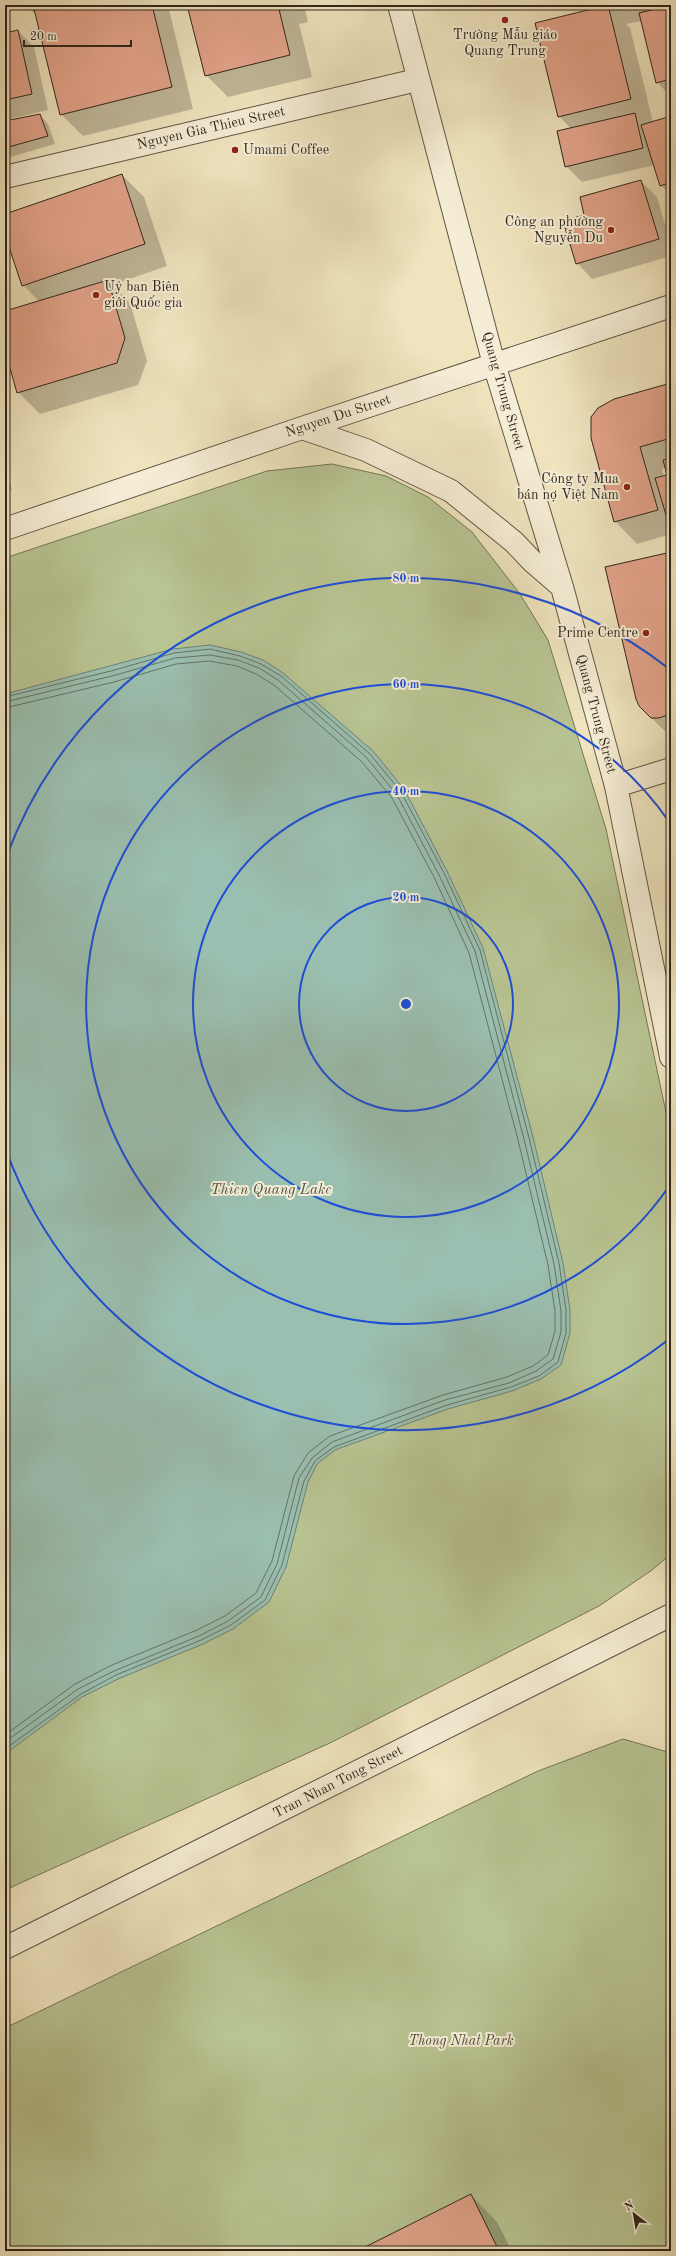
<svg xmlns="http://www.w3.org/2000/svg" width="676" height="2256" font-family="'Old Standard TT',serif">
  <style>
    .green { fill: #b8c492; stroke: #747658 }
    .water { fill: #9abfb0; stroke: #6f8276 }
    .shadow { fill: #0003; fill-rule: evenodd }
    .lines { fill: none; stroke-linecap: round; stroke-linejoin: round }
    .shore { stroke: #647367; stroke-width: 1 }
    .building { fill: #e3a48b; stroke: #2f271e }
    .minor-casing { stroke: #5f5646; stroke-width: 24 }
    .tertiary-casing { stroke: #5f5646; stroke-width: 24 }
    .minor { stroke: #f5edd5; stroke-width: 22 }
    .tertiary { stroke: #f5edd5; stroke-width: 22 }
    .ring { fill: none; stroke: #1d4ed8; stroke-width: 2 }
    .poi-dot { fill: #8f2418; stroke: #f5edd5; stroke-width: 1.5 }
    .labels { text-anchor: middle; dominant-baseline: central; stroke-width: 4; stroke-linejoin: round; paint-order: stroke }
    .poi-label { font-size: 14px; fill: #2f271e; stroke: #f5edd5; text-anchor: end }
    .street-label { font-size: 14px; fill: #2f271e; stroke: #f5edd5 }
    .park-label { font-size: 14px; font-style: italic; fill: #514e3b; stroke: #f5edd5 }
    .water-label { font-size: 15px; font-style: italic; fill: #4f554a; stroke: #f5edd5 }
    .centre { fill: #1d4ed8; stroke: #f5edd5; stroke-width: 2 }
    .ring-label { font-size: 12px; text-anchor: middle; font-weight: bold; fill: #1d4ed8; stroke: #f5edd5; stroke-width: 4; stroke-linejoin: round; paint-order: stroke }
  </style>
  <rect width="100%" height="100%" fill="#efe4be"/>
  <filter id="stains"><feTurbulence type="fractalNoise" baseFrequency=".005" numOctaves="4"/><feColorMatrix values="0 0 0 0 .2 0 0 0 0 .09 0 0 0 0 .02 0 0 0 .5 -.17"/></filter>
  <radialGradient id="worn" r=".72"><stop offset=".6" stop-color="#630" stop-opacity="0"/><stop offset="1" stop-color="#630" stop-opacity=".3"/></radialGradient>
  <path class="green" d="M 332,464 L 386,476 L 428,497 L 472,532 L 520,594 L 548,640 L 606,829 L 671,1136 L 671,1554 L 652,1570 L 599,1606 L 330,1743 L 5,1890 L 5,558 L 267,471 Z
    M 623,1739 L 671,1753 L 671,2251 L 5,2251 L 5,2028 L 538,1771 Z"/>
  <path class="water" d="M 210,645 L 241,652 L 263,660 L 283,673 L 373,751 L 404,789 L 447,871 L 483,948 L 533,1137 L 563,1263 L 570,1310 L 570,1333 L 561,1365 L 541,1379 L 512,1391 L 448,1409 L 335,1450 L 317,1464 L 308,1482 L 286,1567 L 269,1602 L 233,1629 L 203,1644 L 118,1679 L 82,1697 L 5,1754 L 5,694 L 173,649 Z"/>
  <path class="shadow" d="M 26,5 L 168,5 L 193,109 L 83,136 L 61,114 L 36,15 Z
    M 188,5 L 304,5 L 308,22 L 299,24 L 312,77 L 228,97 L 206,75 Z
    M 530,5 L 546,5 L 533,9 Z
    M 602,5 L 671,5 L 671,97 L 657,82 L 642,21 L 626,24 L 630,28 L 653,122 L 671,117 L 671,195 L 661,185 L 655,165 L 582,182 L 566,166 L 571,129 L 559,116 L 604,7 Z
    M 18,31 L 34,47 L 48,110 L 5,120 L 5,34 Z
    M 40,115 L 48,124 L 55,144 L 7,158 L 5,156 L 5,122 Z
    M 122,175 L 144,197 L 167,266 L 112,285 L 130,303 L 147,361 L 138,385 L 40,414 L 18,392 L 5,347 L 5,312 L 39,301 L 23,285 L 5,232 L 5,215 Z
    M 641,181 L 657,197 L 671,245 L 671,256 L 592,279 L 577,263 L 585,215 Z
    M 671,384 L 671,534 L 637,544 L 615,521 L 592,438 ZM 666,467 L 668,476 L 664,477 L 662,469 Z
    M 5,467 L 12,490 L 5,493 Z
    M 671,552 L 671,737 L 639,706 Z
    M 471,2195 L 497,2222 L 512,2251 L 359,2251 Z"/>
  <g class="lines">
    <path class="shore" d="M 5,697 L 111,671 L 174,653 L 210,649 L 240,656 L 261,664 L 281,676 L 370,754 L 401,792 L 444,873 L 480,950 L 529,1138 L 559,1263 L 566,1310 L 566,1333 L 558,1362 L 539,1376 L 511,1387 L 447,1405 L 334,1447 L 315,1461 L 304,1481 L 282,1565 L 265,1600 L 231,1625 L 201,1640 L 116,1675 L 81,1694 L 5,1749
      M 5,702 L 112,676 L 175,658 L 210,655 L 238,660 L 259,668 L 278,680 L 366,757 L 397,795 L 439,875 L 475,951 L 524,1139 L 554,1264 L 561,1311 L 561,1332 L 553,1359 L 536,1371 L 509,1383 L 445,1400 L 332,1442 L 312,1458 L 299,1478 L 277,1564 L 261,1597 L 228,1621 L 199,1636 L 114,1671 L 78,1689 L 5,1742
      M 5,708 L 114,682 L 176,664 L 209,661 L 237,666 L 256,674 L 274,685 L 362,762 L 392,798 L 434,877 L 469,953 L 518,1140 L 548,1265 L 555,1311 L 555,1331 L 548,1355 L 533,1366 L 507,1377 L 443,1395 L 330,1436 L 308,1453 L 294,1476 L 272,1561 L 256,1593 L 225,1616 L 197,1630 L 112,1665 L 75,1684 L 5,1735"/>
  </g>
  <path class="building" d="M 33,5 L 152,5 L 172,87 L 60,115 Z
    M 187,5 L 278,5 L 290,55 L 205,76 Z
    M 608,5 L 631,99 L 558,117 L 535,23 Z
    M 671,5 L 671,79 L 656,83 L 639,13 Z
    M 18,30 L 32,94 L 5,100 L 5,33 Z
    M 635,113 L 643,148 L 565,167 L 557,131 Z
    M 40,114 L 48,136 L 5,148 L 5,121 Z
    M 671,116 L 671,182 L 660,186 L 641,125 Z
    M 122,174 L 145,244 L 22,286 L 5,235 L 5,214 Z
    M 641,180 L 659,239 L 576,264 L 563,221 L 584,215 L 580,197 Z
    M 108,280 L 125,338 L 117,363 L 17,393 L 5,350 L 5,311 Z
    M 671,383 L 671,438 L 640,447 L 658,510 L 614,522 L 591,438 L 591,417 L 598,408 L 614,399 Z
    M 671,458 L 671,524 L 669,525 L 655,478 L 667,475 L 663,460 Z
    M 671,552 L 671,714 L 659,718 L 651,718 L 639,706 L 636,699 L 605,567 Z
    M 471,2194 L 499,2251 L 357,2251 Z"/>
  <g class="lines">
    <g class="minor-casing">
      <path id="minor" d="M 5,177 L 417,80
        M 616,786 L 671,769"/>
    </g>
    <g class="tertiary-casing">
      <path id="tertiary" d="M 399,5 L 494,364 L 562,587 L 616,786 L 671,1057
        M 302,428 L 366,450 L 451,491 L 514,542 L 533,562 L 562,587
        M 5,529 L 302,428 L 671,306
        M 5,1948 L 671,1615"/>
    </g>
    <use href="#minor" class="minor"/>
    <use href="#tertiary" class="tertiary"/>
  </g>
  <g class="ring">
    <circle cx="406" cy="1004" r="107"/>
    <circle cx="406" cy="1004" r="213"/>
    <path d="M670 1185A320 320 0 1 1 670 823"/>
    <path d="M668 1340A426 426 0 0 1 6 1150M6 858A426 426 0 0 1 668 668"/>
  </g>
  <g class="poi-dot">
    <circle cx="505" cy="20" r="4"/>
    <circle cx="235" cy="150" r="4"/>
    <circle cx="611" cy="230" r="4"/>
    <circle cx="96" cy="295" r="4"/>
    <circle cx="627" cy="487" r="4"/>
    <circle cx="646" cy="633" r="4"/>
  </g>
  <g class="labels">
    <g class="poi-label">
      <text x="505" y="35" text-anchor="middle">Trường Mẫu giáo<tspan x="505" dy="16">Quang Trung</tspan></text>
      <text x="243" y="150" text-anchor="start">Umami Coffee</text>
      <text x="603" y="222">Công an phường<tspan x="603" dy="16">Nguyễn Du</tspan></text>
      <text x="104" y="287" text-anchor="start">Uỷ ban Biên<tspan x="104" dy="16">giới Quốc gia</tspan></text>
      <text x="619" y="479">Công ty Mua<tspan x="619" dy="16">bán nợ Việt Nam</tspan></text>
      <text x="638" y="633">Prime Centre</text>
    </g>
    <g class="street-label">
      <text transform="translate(211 128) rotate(-13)">Nguyen Gia Thieu Street</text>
      <text transform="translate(503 391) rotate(74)">Quang Trung Street</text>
      <text transform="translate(338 416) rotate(-18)">Nguyen Du Street</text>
      <text transform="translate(596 714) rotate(75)">Quang Trung Street</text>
      <text transform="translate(338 1782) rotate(-27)">Tran Nhan Tong Street</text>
    </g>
    <g class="park-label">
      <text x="461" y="2041">Thong Nhat Park</text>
    </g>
    <g class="water-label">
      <text x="271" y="1190">Thien Quang Lake</text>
    </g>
  </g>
  <circle cx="406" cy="1004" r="6" class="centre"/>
  <g class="ring-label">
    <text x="406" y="582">80 m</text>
    <text x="406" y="688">60 m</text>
    <text x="406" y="795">40 m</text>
    <text x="406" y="901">20 m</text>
  </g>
  <rect width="676" height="2256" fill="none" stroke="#efe4be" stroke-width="20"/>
  <rect x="6" y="6" width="664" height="2244" fill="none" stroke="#2f271e" stroke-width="2"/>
  <rect x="10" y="10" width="656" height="2236" fill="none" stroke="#2f271e"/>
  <g transform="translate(634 2214) rotate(329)" stroke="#f5edd5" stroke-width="3" paint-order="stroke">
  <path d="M0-3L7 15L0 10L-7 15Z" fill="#2f271e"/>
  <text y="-6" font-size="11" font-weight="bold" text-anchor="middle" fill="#2f271e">N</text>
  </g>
  <path d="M24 40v6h107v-6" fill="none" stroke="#2f271e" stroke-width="2"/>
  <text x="30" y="40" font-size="12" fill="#2f271e" stroke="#f5edd5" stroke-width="3" paint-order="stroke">20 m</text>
  <rect width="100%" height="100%" filter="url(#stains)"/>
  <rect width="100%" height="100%" fill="url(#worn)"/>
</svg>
